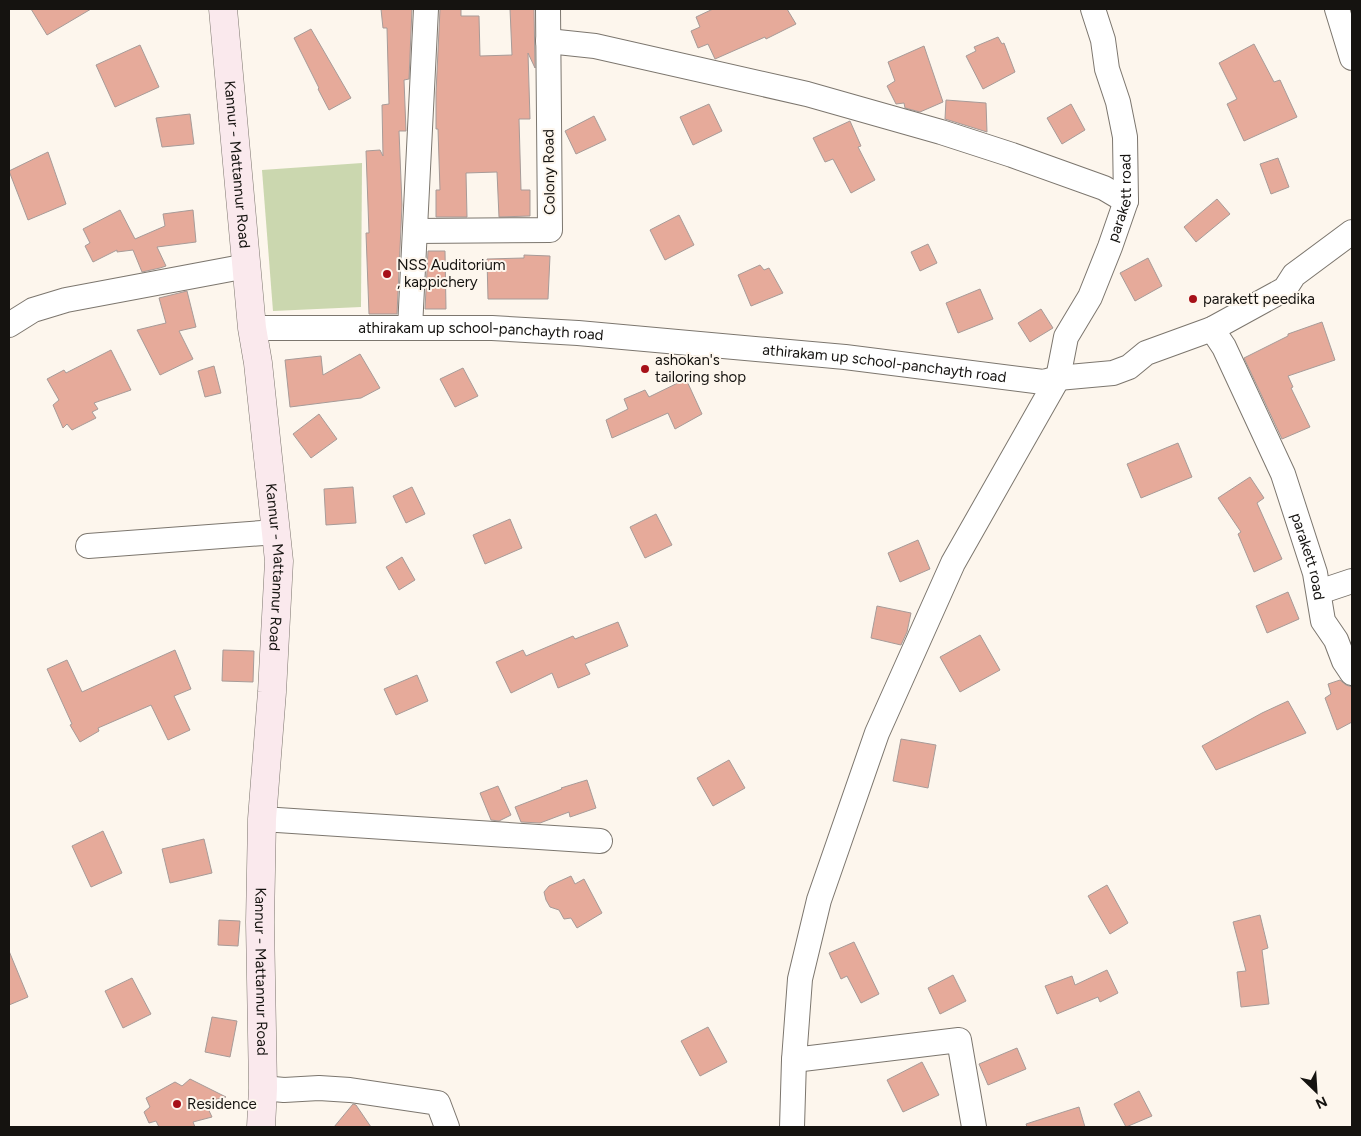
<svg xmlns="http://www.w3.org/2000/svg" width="1361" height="1136" font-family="Figtree,sans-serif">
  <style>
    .green { fill: #cbd7af }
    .building { fill: #e6aa9a; stroke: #a79b98 }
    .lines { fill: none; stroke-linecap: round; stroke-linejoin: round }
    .minor-casing { stroke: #7c766e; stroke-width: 26 }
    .secondary-casing { stroke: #7c766e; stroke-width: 29 }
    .minor { stroke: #fff; stroke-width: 24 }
    .secondary { stroke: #fae9ed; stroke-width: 28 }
    .poi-dot { fill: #a61018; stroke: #fdf6ed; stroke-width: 2 }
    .labels { text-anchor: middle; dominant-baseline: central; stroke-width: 4; stroke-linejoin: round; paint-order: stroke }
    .street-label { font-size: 15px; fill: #151310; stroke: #fdf6ed }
    .poi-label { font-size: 15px; fill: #151310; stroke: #fdf6ed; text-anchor: start }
  </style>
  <rect width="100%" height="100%" fill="#fdf6ed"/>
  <path class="green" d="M 362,163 L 361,307 L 273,311 L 262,170 Z"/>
  <path class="building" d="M 31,9 L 91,9 L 47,35 Z
    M 381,9 L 412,9 L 409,79 L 404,80 L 406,131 L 399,131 L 402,205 L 397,314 L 369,314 L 366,233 L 369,233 L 366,151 L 380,150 L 383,156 L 382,105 L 389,104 L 387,28 L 383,28 Z
    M 440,9 L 461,9 L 461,16 L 479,16 L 480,56 L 512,55 L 510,9 L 534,9 L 535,68 L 528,53 L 530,119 L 519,119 L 521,190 L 530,190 L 530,216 L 499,217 L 497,172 L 466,173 L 467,217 L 436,217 L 436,190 L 440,190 L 438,129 L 436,129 L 436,93 Z
    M 713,9 L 787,9 L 796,24 L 766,39 L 765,37 L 715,59 L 708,44 L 698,48 L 691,31 L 700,27 L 696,17 Z
    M 311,29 L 351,98 L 329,110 L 318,89 L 319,88 L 294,38 Z
    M 998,37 L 1002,44 L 1004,43 L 1015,72 L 983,89 L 966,56 L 976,51 L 974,47 Z
    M 1254,44 L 1274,82 L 1280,80 L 1297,117 L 1244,141 L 1227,104 L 1237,99 L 1219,63 Z
    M 140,45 L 159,87 L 115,107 L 96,65 Z
    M 924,46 L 943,102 L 920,112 L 905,108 L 904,103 L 896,104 L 887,86 L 895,81 L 888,62 Z
    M 946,100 L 986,103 L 987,132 L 945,119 Z
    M 709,104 L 722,131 L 693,145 L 680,117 Z
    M 1071,104 L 1085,130 L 1062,144 L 1047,118 Z
    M 190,114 L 194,144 L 162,147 L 156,118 Z
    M 594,116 L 606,140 L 576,154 L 565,131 Z
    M 850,121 L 861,146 L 858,147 L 875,180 L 851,193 L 833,159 L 825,162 L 813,138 Z
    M 48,152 L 66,204 L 28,220 L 9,171 Z
    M 1278,158 L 1289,187 L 1271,194 L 1260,164 Z
    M 1217,199 L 1230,214 L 1196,242 L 1184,227 Z
    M 120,210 L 135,239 L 165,226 L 163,214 L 193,210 L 196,242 L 157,247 L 166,266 L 160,268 L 142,272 L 133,250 L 117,252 L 117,250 L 93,262 L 85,246 L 90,243 L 83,229 Z
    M 679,215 L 694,245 L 665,260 L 650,230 Z
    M 928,244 L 937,263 L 920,271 L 911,252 Z
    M 428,251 L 445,251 L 446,309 L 425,309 Z
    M 524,255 L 550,256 L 548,299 L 488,299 L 487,259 L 524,258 Z
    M 1148,258 L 1162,286 L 1135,301 L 1120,273 Z
    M 760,265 L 764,270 L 769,268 L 783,293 L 751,306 L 738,275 Z
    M 980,289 L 993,319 L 958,333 L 946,303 Z
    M 187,291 L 196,327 L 179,331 L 193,359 L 160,375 L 137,330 L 166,323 L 159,298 Z
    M 1041,309 L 1053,328 L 1030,342 L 1018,323 Z
    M 1322,322 L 1335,360 L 1288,376 L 1293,387 L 1291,388 L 1310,427 L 1282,439 L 1244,358 L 1288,336 L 1288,334 Z
    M 111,350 L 131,390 L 94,403 L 98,409 L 92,412 L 96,418 L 72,430 L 67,424 L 63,428 L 53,405 L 59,400 L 47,379 L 64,370 L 66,373 Z
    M 360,354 L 380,388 L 361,398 L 290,407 L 285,360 L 321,356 L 323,375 Z
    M 214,366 L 221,393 L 205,397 L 198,371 Z
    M 463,368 L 478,396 L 455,407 L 440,379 Z
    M 686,379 L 702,414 L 675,429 L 668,413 L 612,438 L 606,420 L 628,409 L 624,399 L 645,390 L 649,397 Z
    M 319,414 L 337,439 L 311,458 L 293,434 Z
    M 1178,443 L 1192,477 L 1141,498 L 1127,464 Z
    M 1250,477 L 1264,498 L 1257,503 L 1282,559 L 1254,572 L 1238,534 L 1241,532 L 1218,498 Z
    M 353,487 L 356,523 L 326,525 L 324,489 Z
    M 412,487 L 425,514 L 406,523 L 393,496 Z
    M 656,514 L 672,545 L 645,558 L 630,527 Z
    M 510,519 L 522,548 L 485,564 L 473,535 Z
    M 918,540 L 930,569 L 900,582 L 888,553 Z
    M 402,557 L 415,580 L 399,590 L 386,567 Z
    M 1288,592 L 1299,619 L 1267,633 L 1256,606 Z
    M 877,606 L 911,613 L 907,632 L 901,645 L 871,638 Z
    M 618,622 L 628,646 L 585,664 L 590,674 L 558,688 L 552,673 L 511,693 L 496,662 L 523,650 L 526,656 L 573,636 L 575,639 Z
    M 980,635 L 1000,670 L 960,692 L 940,657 Z
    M 175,650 L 191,689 L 174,696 L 190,730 L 168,740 L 151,705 L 98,728 L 99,731 L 80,742 L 70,725 L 72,724 L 47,669 L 67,660 L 82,692 Z
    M 223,650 L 254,651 L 253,682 L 222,681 Z
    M 417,675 L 428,701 L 396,715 L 384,689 Z
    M 1340,680 L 1346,685 L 1352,687 L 1352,722 L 1337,730 L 1325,698 L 1331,694 L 1328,684 Z
    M 1288,701 L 1306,733 L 1216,770 L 1202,746 L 1262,713 Z
    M 901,739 L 936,745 L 928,788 L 893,781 Z
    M 729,760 L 745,788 L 713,806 L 697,778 Z
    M 587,780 L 596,808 L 570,817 L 569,812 L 540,823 L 521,822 L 515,807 L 562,789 L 561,788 Z
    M 498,786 L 511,815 L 499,821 L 491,820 L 480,793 Z
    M 103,831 L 122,873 L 91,887 L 72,846 Z
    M 204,839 L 212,873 L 170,883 L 162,849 Z
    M 571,876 L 575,884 L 584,879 L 602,913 L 577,928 L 571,918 L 564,919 L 559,910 L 550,907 L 546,900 L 544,892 L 549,886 Z
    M 1107,885 L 1128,923 L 1110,934 L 1088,896 Z
    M 1260,915 L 1268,948 L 1262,950 L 1269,1004 L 1241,1007 L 1237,972 L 1246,971 L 1233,922 Z
    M 219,920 L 240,921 L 238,946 L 218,945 Z
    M 854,942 L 879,994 L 861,1003 L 847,976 L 841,979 L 829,953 Z
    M 9,951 L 28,997 L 9,1005 Z
    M 1107,970 L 1118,993 L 1100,1002 L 1098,997 L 1057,1014 L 1045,986 L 1072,976 L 1075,985 Z
    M 953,975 L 966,1001 L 940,1014 L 928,988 Z
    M 132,978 L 151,1014 L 123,1028 L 105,991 Z
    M 212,1017 L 237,1021 L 230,1057 L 205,1052 Z
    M 708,1027 L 727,1062 L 700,1076 L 681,1041 Z
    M 1017,1048 L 1026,1069 L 988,1085 L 979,1064 Z
    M 922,1062 L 939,1095 L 903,1112 L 887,1080 Z
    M 190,1079 L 226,1097 L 205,1102 L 212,1117 L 193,1122 L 195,1127 L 159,1127 L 156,1121 L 149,1123 L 144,1112 L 150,1107 L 146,1098 L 175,1082 L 182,1086 Z
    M 1139,1091 L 1152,1116 L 1126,1127 L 1114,1104 Z
    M 353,1104 L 356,1105 L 371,1127 L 334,1127 Z
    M 1079,1107 L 1085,1127 L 1027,1127 L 1026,1124 Z"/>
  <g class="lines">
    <g class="minor-casing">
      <g id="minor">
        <path d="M 1337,9 L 1352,58"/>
        <path d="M 548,41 L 595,46 L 807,94 L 941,132 L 1012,155 L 1104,188 L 1126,201"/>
        <path d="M 415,231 L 550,230 L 548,9"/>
        <path d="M 9,325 L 33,310 L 66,300 L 247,266"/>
        <path id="s1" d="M 252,328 L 492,328 L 578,333 L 845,357 L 1043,382 L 1058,378 L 1113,373 L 1129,367 L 1146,353 L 1212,329 L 1285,289 L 1294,275 L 1352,232"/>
        <path d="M 410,328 L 426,9"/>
        <path id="s2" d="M 1212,329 L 1224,347 L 1283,474 L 1315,573 L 1323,621 L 1336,640 L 1344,661 L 1352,673"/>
        <path d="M 88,546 L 276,532"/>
        <path d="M 1319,592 L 1352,581"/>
        <path d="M 262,819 L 600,841"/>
        <path d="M 263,1088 L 284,1090 L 319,1088 L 350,1090 L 438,1103 L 447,1127"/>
        <path d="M 792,1127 L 794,1060"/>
        <path id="s3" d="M 974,1127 L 959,1040 L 794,1060 L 800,979 L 819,900 L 877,733 L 953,563 L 1058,378 L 1066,337 L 1090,297 L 1110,247 L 1126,201 L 1125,137 L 1118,102 L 1107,69 L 1103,40 L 1093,9"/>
      </g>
    </g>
    <g class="secondary-casing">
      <g id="secondary">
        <path id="s4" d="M 223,9 L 252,328 L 258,363 L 279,561 L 272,692 L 262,819 L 260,922 L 263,1088 L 261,1127"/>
      </g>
    </g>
    <use href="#minor" class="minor"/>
    <use href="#secondary" class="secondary"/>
  </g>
  <g class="poi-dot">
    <circle cx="387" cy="274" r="5"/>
    <circle cx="1193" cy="299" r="5"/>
    <circle cx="645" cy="369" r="5"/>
    <circle cx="177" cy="1104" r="5"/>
  </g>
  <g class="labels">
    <g class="street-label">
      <text stroke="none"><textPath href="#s4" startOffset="156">Kannur - Mattannur Road</textPath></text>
      <text transform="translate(549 172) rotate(-91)">Colony Road</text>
      <text stroke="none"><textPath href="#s3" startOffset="1186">parakett road</textPath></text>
      <text stroke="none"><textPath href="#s1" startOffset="229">athirakam up school-panchayth road</textPath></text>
      <text stroke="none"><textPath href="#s1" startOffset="634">athirakam up school-panchayth road</textPath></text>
      <text stroke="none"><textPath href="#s2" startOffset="248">parakett road</textPath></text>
      <text stroke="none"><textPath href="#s4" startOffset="561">Kannur - Mattannur Road</textPath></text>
      <text stroke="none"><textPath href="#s4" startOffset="966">Kannur - Mattannur Road</textPath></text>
    </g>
    <g class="poi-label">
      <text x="397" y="265">NSS Auditorium<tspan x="397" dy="17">, kappichery</tspan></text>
      <text x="1203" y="299">parakett peedika</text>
      <text x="655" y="360">ashokan's<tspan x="655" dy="17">tailoring shop</tspan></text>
      <text x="187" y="1104">Residence</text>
    </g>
  </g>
  <rect width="1361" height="1136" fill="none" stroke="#151310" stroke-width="20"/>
  <g transform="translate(1316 1091) rotate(155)" stroke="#fdf6ed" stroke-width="4" paint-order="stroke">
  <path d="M0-4L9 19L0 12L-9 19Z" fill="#151310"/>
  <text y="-8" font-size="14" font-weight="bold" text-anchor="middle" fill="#151310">N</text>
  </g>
</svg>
